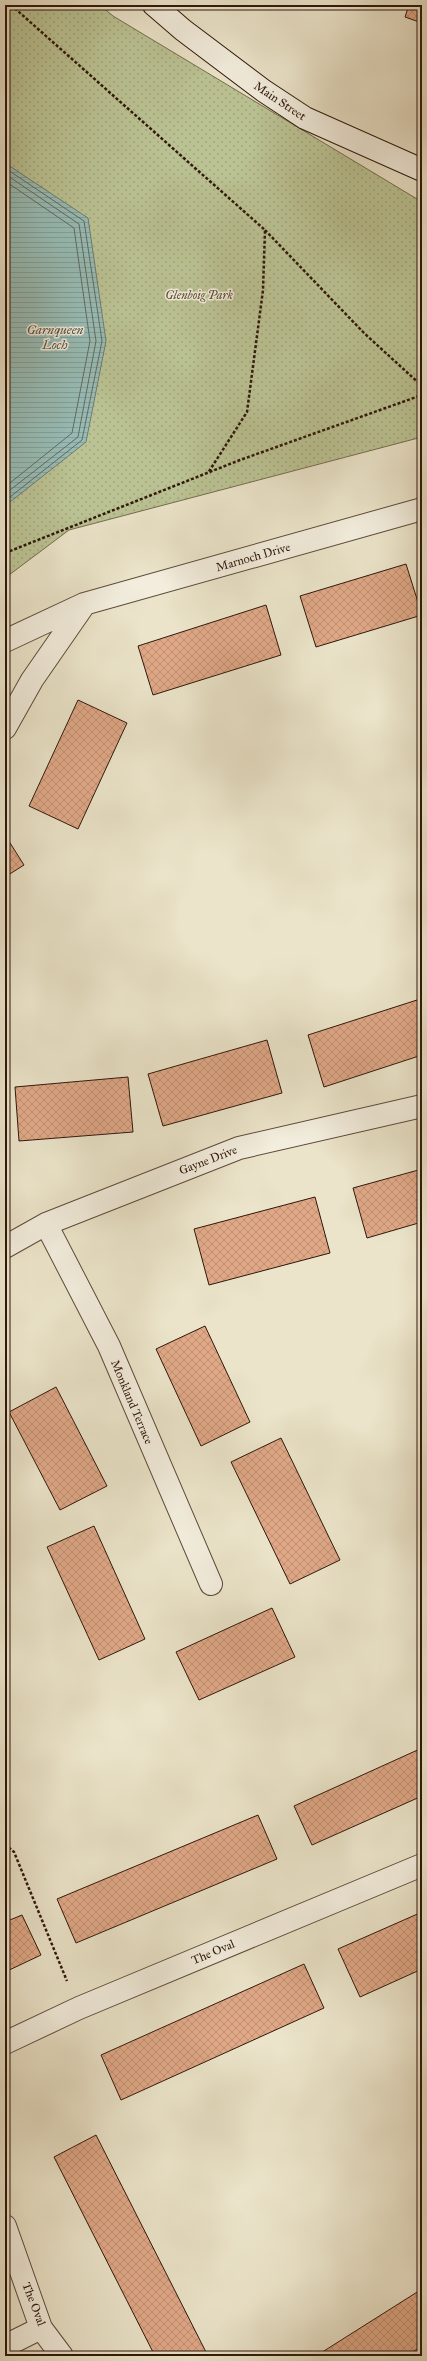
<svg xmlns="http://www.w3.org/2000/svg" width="427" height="2361" font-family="'IM FELL Great Primer',serif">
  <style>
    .green { fill: url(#green-dots); stroke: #756d4f }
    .water { fill: url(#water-rules); stroke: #6e7b72 }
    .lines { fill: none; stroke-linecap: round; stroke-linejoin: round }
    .shore { stroke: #646a61; stroke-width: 1 }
    .building { fill: url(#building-cross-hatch); stroke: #2f170a }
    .minor-casing { stroke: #5e4a3a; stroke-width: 24 }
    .secondary-casing { stroke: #2f170a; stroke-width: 24 }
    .path { stroke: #2f170a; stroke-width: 2.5; stroke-dasharray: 3 2; stroke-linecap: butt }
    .minor { stroke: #f2eddd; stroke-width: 22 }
    .secondary { stroke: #f2eddd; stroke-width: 22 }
    .labels { text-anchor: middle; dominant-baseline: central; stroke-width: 3; stroke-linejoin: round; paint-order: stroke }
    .street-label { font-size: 12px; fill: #2f170a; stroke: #f2eddd }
    .park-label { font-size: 12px; font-style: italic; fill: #594b33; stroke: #f2eddd }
    .water-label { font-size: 13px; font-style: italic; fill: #545147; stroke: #f2eddd }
  </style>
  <defs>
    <pattern id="green-dots" width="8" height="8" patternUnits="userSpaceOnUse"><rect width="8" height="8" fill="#bbc394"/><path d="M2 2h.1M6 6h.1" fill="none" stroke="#a1a77e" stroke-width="1.8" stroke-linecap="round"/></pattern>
    <pattern id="water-rules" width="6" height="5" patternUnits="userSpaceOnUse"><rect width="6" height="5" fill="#98beb8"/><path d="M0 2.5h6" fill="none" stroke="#83a39d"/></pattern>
    <pattern id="building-cross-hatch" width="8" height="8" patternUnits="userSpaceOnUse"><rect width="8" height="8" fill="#e0a887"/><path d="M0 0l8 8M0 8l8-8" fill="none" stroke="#c09073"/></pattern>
  </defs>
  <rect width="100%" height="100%" fill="#ebe4ca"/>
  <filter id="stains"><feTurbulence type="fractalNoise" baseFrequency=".005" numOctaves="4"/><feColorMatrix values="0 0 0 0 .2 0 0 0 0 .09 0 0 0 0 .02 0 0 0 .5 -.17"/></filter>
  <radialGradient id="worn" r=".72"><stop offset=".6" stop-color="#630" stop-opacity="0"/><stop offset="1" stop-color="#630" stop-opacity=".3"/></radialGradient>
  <path class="green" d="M 5,5 L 100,5 L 113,16 L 422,202 L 422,437 L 69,530 L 5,578 Z"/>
  <path class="water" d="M 5,163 L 88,218 L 106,341 L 86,442 L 5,506 Z"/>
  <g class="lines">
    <path class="shore" d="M 5,168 L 84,221 L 102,341 L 82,440 L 5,501
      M 5,174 L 79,224 L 96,341 L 78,437 L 5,494
      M 5,181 L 74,228 L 90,341 L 72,433 L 5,487"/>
  </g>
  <path class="building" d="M 409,5 L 422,5 L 422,23 L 405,17 Z
    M 406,564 L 422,615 L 316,647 L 300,596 Z
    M 266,605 L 281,655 L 153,695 L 138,646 Z
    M 78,700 L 127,723 L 78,829 L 29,806 Z
    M 5,835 L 24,865 L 5,877 Z
    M 417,1000 L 422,1014 L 422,1055 L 324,1087 L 308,1035 Z
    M 267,1040 L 282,1093 L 163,1126 L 148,1074 Z
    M 128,1077 L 133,1132 L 19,1141 L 15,1087 Z
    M 422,1169 L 422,1222 L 367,1238 L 353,1188 Z
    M 315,1197 L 330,1253 L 209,1285 L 194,1229 Z
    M 205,1326 L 250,1422 L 201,1446 L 156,1349 Z
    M 56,1387 L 107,1486 L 60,1510 L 9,1412 Z
    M 281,1438 L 340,1560 L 290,1584 L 231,1462 Z
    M 94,1526 L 145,1639 L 99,1660 L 47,1547 Z
    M 272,1608 L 295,1657 L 199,1700 L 176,1652 Z
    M 422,1748 L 422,1796 L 312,1845 L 294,1806 Z
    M 258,1815 L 277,1859 L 76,1943 L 57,1899 Z
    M 422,1912 L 422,1969 L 360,1997 L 338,1949 Z
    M 22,1915 L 41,1955 L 5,1972 L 5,1922 Z
    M 304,1964 L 324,2008 L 121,2100 L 101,2055 Z
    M 96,2135 L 208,2356 L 155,2356 L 54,2157 Z
    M 422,2289 L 422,2346 L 406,2356 L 316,2356 Z"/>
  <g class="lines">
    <g class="minor-casing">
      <path id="minor" d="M 5,641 L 84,604 L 422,509
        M 5,728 L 32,680 L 84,605
        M 46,1224 L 109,1346 L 211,1584
        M 5,1247 L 46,1224 L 239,1148 L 422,1106
        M 5,2043 L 79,2008 L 422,1865
        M 5,2226 L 41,2328 L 62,2356
        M 5,2346 L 41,2328"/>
    </g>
    <g class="secondary-casing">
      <path id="secondary" d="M 154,5 L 183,30 L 264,91 L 305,118 L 422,170"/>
    </g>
    <path class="path" d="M 11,5 L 265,230 L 263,290 L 247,412 L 208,473
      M 265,230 L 364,333 L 422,386
      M 5,553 L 240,460 L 422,395
      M 5,1844 L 14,1852 L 67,1981"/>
    <use href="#minor" class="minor"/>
    <use href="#secondary" class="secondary"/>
  </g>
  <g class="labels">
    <g class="street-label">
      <text transform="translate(280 101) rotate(34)">Main Street</text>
      <text transform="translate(253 557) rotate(-16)">Marnoch Drive</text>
      <text transform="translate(208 1160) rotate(-21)">Gayne Drive</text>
      <text transform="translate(132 1402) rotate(67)">Monkland Terrace</text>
      <text transform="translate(213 1952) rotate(-23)">The Oval</text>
      <text transform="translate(34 2304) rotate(69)">The Oval</text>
    </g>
    <g class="park-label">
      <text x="199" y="295">Glenboig Park</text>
    </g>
    <g class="water-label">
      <text x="55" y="330">Garnqueen<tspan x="55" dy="15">Loch</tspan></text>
    </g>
  </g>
  <rect width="427" height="2361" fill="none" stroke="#ebe4ca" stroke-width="20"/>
  <rect x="6" y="6" width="415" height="2349" fill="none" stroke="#2f170a" stroke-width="2"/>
  <rect x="10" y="10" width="407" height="2341" fill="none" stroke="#2f170a"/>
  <rect width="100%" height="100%" filter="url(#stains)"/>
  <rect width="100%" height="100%" fill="url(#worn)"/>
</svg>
